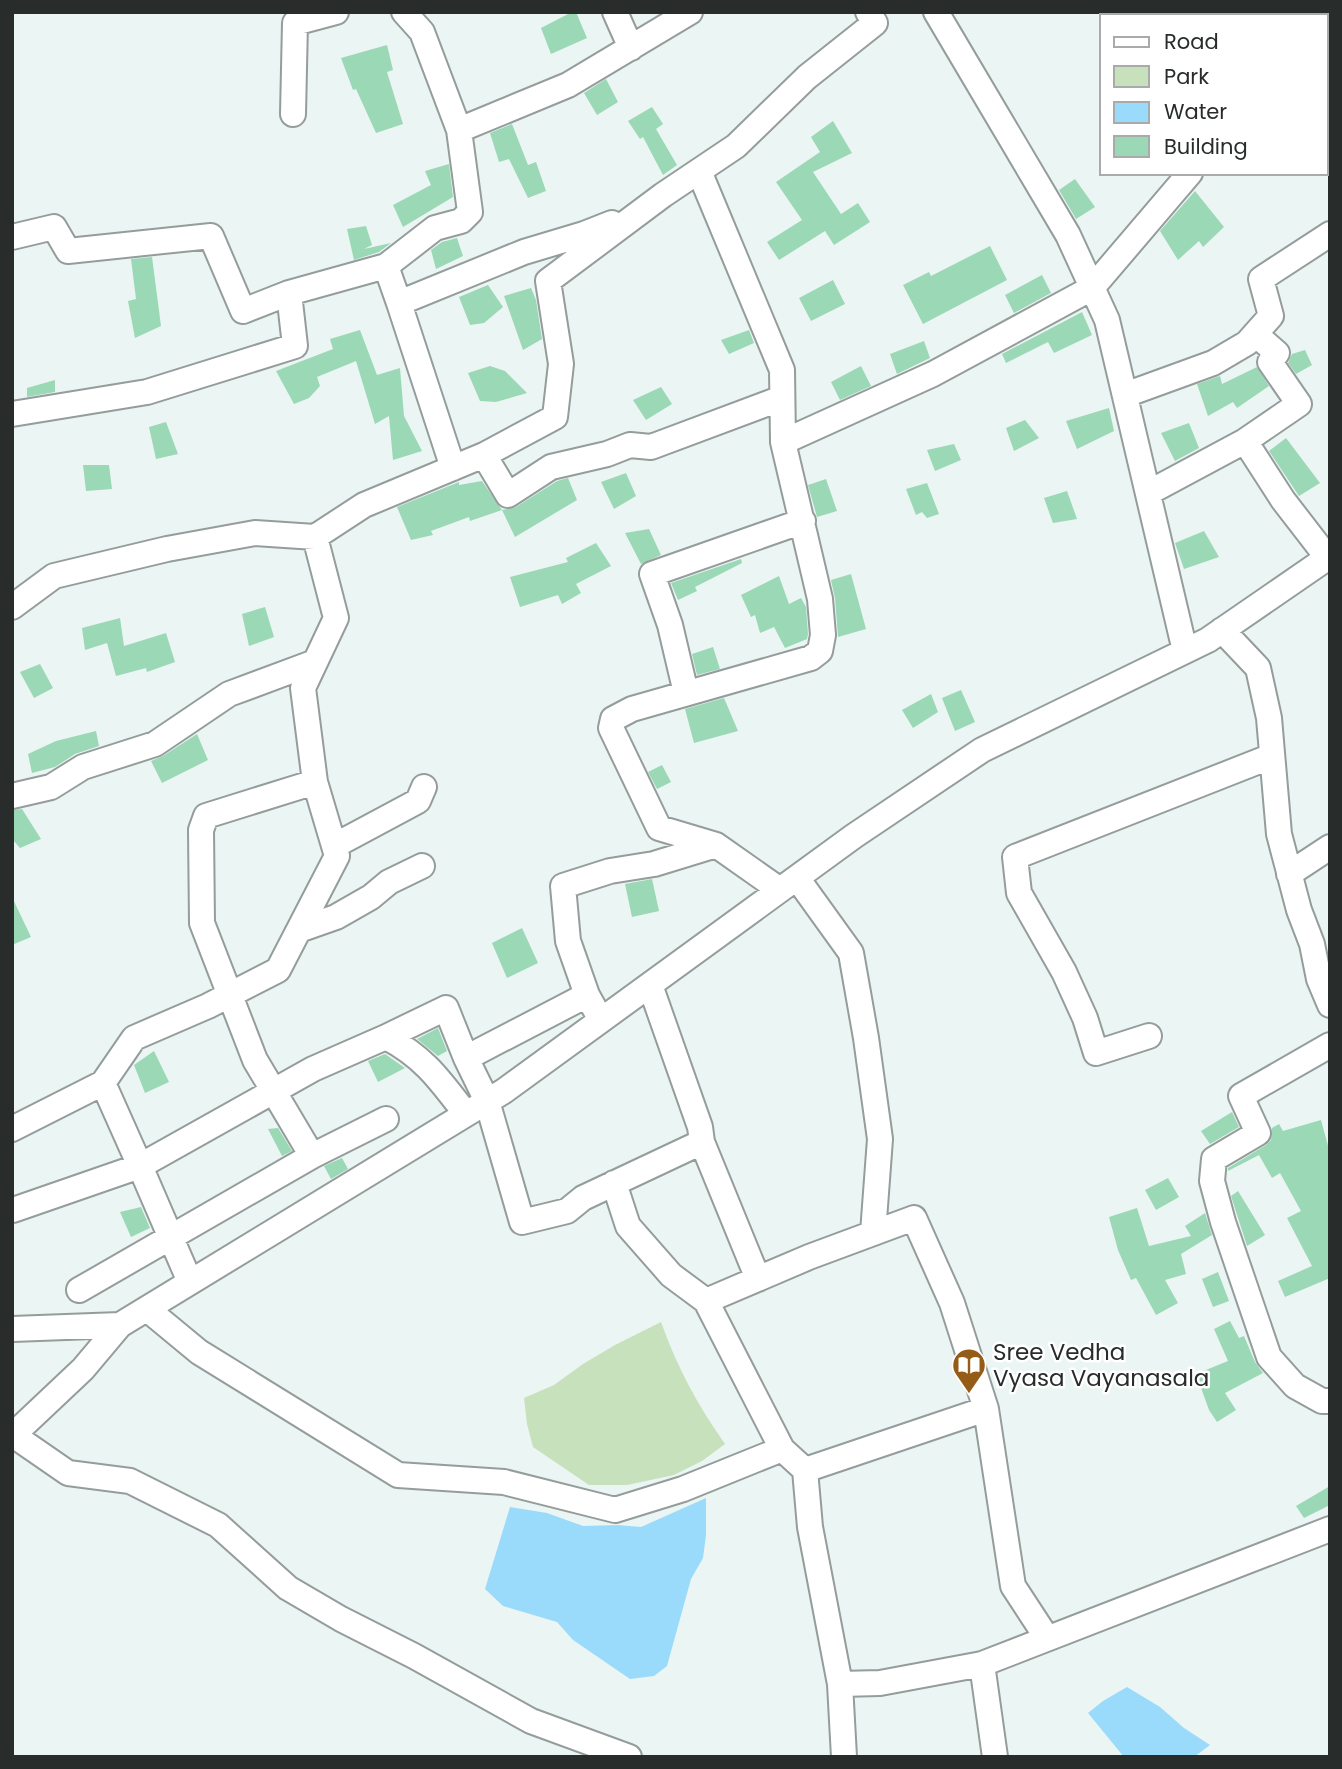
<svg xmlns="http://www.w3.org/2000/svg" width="1342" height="1769" font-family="Poppins,sans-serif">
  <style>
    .green { fill: #c7e1bc }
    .water { fill: #9adbfb }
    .building { fill: #9bd8b6 }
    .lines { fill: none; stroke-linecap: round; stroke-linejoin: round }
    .minor-casing { stroke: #949d9b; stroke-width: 28 }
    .minor { stroke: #fff; stroke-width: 24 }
    .labels { text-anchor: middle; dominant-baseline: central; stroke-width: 5; stroke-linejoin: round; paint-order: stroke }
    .poi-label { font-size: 23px; fill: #282c2b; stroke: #fff; text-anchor: start }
  </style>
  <rect width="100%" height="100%" fill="#ebf5f3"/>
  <path class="green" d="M 661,1322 C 677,1367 697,1404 725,1444 L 702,1461 L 674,1475 L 627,1485 L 589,1485 L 533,1447 L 527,1424 L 524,1398 L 554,1385 L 583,1364 L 615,1345 Z"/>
  <path class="water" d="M 706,1498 L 706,1535 L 703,1558 L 691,1579 L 667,1666 L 654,1676 L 630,1679 L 573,1640 L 557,1622 L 503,1606 L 485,1589 L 510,1507 L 547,1513 L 583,1526 L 618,1525 L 641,1527 Z
    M 1127,1687 L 1160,1707 L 1184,1728 L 1210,1745 L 1194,1757 L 1124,1757 L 1088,1713 L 1103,1701 Z"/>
  <path class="building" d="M 572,12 L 576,12 L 587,38 L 551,54 L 541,28 Z
    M 387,45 L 393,70 L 387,72 L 403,124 L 376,133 L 356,89 L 353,90 L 341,58 Z
    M 606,79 L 618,102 L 597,115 L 584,93 Z
    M 652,107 L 663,124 L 656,129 L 677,165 L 663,175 L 643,137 L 640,139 L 628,121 Z
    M 833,121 L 852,153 L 813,172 L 841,214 L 858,203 L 870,222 L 834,245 L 825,231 L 779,260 L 767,242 L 802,220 L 776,182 L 820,152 L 811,137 Z
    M 512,124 L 528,165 L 536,162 L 546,191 L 528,198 L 509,159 L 499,162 L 490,133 Z
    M 449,164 L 453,197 L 403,227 L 393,205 L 431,185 L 425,171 Z
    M 1075,179 L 1095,207 L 1076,219 L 1059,190 Z
    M 1195,191 L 1224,227 L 1203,247 L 1199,241 L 1178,260 L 1160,231 Z
    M 366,226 L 372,245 L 364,249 L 391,243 L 379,252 L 354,260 L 347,229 Z
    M 457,238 L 463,256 L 436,269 L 431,250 L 442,242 Z
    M 990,246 L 1007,280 L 923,324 L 903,285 L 929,272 L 931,276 Z
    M 152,257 L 161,326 L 135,338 L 128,301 L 136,299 L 131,259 Z
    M 1042,275 L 1051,293 L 1014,313 L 1005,295 Z
    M 833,280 L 845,304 L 811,321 L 799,298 Z
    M 488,285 L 503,307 L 484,323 L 470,325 L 459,297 Z
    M 531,288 L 536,300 L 542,339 L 523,350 L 504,296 Z
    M 1082,312 L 1092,335 L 1054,353 L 1048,342 L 1006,363 L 1002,354 Z
    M 360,330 L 377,375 L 400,368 L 404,416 L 422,451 L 393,460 L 389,416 L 375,424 L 356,361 L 317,377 L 320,386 L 309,398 L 294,404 L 276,371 L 333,349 L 330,339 Z
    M 749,330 L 754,343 L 729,354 L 721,340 Z
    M 924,341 L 930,358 L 897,374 L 890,354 Z
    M 1305,350 L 1312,365 L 1296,374 L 1288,363 L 1292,354 Z
    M 490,366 L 505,371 L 527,393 L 496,402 L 480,401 L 468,373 Z
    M 861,366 L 871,386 L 840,400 L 831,382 Z
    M 1257,367 L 1269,386 L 1237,408 L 1233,402 L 1208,416 L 1197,384 L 1220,376 L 1222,384 Z
    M 55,380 L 55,392 L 27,397 L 27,388 Z
    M 661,387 L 672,404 L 646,420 L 633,400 Z
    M 1109,408 L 1114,431 L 1077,449 L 1066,421 Z
    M 1025,420 L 1039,438 L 1014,451 L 1006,428 Z
    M 166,422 L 178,454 L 156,459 L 149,427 Z
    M 1189,423 L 1199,448 L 1175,461 L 1161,433 Z
    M 1286,438 L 1320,483 L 1299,496 L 1269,451 Z
    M 954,444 L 961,460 L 935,471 L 927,450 Z
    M 83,465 L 109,465 L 112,489 L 86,491 Z
    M 626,473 L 636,496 L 614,509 L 601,482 Z
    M 568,478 L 577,500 L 515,537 L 502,510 L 516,507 L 557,481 Z
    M 826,479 L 837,511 L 817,517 L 808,485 Z
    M 482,481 L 502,510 L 470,521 L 469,517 L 431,531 L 433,535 L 411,540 L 397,507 L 459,482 L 459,485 Z
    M 927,483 L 939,514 L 927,518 L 922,512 L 916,515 L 906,489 Z
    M 1067,491 L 1077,519 L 1053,523 L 1044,498 Z
    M 649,529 L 661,555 L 641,564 L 625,533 Z
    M 1204,531 L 1219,557 L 1184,569 L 1175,543 Z
    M 596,543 L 611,566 L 576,584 L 581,593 L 562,604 L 558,595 L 520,607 L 510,577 L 568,562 L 566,558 Z
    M 741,559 L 742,563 L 695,587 L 697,591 L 678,600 L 671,583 Z
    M 851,574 L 866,629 L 838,637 L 835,598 L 831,580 Z
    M 779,576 L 789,604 L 801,598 L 806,607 L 808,634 L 807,639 L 785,648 L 774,627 L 760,633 L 755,615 L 751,617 L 741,595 Z
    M 265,607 L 274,637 L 249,646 L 242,614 Z
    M 120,618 L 124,646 L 166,633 L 175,662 L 147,672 L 146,668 L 116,676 L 107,643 L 85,650 L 82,628 Z
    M 713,647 L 720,669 L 697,675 L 692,654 Z
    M 40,664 L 53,688 L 34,698 L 20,672 Z
    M 961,690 L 975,722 L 955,731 L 942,698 Z
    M 931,694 L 938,712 L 913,728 L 902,710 Z
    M 724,698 L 738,731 L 694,743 L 685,709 Z
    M 96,731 L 99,746 L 75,754 L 55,767 L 32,773 L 28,754 L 56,741 Z
    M 197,734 L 208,760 L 162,783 L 151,761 L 163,756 Z
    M 662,765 L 671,782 L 657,789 L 648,772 Z
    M 22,809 L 41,839 L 20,848 L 12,839 L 12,810 Z
    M 652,879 L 659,911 L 632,917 L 625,884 Z
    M 12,897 L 31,937 L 12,945 Z
    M 522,928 L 538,963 L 507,978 L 492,943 Z
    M 438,1028 L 447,1051 L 438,1056 L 417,1039 Z
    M 154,1051 L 169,1082 L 145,1093 L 134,1065 Z
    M 385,1054 L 405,1068 L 378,1082 L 368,1061 Z
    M 1232,1112 L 1239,1127 L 1210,1144 L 1201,1131 Z
    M 1321,1120 L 1330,1153 L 1330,1278 L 1285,1297 L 1278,1281 L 1312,1266 L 1287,1218 L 1301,1211 L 1280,1173 L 1272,1178 L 1259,1155 L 1228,1171 L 1228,1168 L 1266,1145 L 1271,1140 L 1272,1128 L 1279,1124 L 1283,1131 Z
    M 278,1128 L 292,1151 L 282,1156 L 268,1129 Z
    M 342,1158 L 348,1169 L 331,1179 L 324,1166 Z
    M 1168,1178 L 1179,1197 L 1156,1210 L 1145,1190 Z
    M 1238,1191 L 1265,1235 L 1247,1246 L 1231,1196 Z
    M 141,1207 L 150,1228 L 131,1237 L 120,1212 Z
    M 1137,1208 L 1149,1246 L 1191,1236 L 1185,1226 L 1205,1213 L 1212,1235 L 1181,1254 L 1186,1274 L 1165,1280 L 1178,1303 L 1156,1315 L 1136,1278 L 1131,1280 L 1118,1250 L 1109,1217 Z
    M 1218,1272 L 1229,1301 L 1213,1307 L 1202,1279 Z
    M 1230,1321 L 1239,1338 L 1244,1336 L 1255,1362 L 1263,1373 L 1225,1393 L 1236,1410 L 1217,1422 L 1209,1410 L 1196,1374 L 1228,1361 L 1214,1329 Z
    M 1330,1486 L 1330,1505 L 1304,1518 L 1296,1506 Z"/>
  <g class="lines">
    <g class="minor-casing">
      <path id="minor" d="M 404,12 L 422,32 L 459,130
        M 615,12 L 631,48
        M 936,12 L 1068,235 L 1107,320 L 1185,651
        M 1146,16 L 1150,12
        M 1326,47 L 1330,44
        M 293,114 L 295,23 L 336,12
        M 1326,119 L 1330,125
        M 699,171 L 782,370 L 783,442 L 820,599 L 823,635 L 820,651 L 811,658 L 632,709 L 613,719 L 611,728 L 659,828 L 716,845 L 780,890
        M 12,237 L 54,227 L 68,251 L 211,236 L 243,311 L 289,293
        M 386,266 L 435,228 L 461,221 L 470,212 L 459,130 L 568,85 L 690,12
        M 1125,395 L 1213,363 L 1247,343 L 1271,316 L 1261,279 L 1330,234
        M 12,414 L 147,392 L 295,346 L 289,293 L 386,266 L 399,303
        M 1245,441 L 1299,404 L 1270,362 L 1277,353 L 1255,334
        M 783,442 L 933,374 L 1092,288 L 1190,173
        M 484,455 L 508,495 L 551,467 L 607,454 L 630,445 L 651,447 L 782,398
        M 453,468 L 399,303 L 524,252 L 584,234 L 612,223
        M 1148,493 L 1245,441 L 1283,500 L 1327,557
        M 12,607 L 54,576 L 167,549 L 255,533 L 315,537
        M 1222,630 L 1258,668 L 1269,718 L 1279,834 L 1299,910 L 1312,944 L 1319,979 L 1330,1005
        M 686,693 L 670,625 L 652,574 L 803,521
        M 12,796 L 51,787 L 83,767 L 155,744 L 229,694 L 315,662
        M 334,846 L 418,801 L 424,787
        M 1289,874 L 1330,847
        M 797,878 L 851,953 L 866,1038 L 880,1139 L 873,1233
        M 299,930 L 336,917 L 371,897 L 389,882 L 422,866
        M 650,985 L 700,1127 L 702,1142 L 758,1279
        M 601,1020 L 587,995 L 568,941 L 563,886 L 610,871 L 654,864 L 716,845
        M 1149,1036 L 1096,1053 L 1085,1018 L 1064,972 L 1019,893 L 1015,857 L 1272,756
        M 386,1037 L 446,1008 L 466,1058 L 587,995
        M 1330,1045 L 1241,1096 L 1258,1133 L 1214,1159 L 1212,1181 L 1223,1222 L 1269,1357 L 1295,1386 L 1322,1401 L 1330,1401
        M 466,1058 L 487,1101 L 522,1222 L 567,1211 L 583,1198 L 702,1142
        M 103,1083 L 140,1166 L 313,1069 L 386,1037 C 425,1058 439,1079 466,1114
        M 12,1129 L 103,1083 L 134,1038 L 208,1006 L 278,970 L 337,856 L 315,782 L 303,688 L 336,618 L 315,537 L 364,505 L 484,455 L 555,417 L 561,364 L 548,281 L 663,195 L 736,146 L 807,77 L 875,23 L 868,12
        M 312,1156 L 255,1060 L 202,923 L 201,830 L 206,816 L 315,782
        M 614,1183 L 628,1226 L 671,1275 L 706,1301
        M 13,1210 L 140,1166 L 190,1282
        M 79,1290 L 312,1156 L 386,1119
        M 147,1309 L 199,1352 L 398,1475 L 504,1482 L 615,1510 L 683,1489 L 782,1449 L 706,1301 L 809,1257 L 914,1218 L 952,1303 L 986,1409 L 1013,1586 L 1047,1638
        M 12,1329 L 120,1325
        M 782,1449 L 805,1470 L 810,1527 L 840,1684
        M 805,1470 L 986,1409
        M 982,1664 L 995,1757
        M 629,1757 L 531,1721 L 414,1656 L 341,1619 L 288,1588 L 218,1525 L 130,1481 L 68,1473 L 13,1435 L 83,1369 L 120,1325 L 504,1091 L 854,836 L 982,750 L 1208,640 L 1330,556
        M 844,1757 L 840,1684 L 880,1683 L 982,1664 L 1330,1529"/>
    </g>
    <use href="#minor" class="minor"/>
  </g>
  <defs>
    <g id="library-pin" transform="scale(1.75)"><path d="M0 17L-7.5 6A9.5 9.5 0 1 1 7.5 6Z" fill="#955c18" stroke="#fff"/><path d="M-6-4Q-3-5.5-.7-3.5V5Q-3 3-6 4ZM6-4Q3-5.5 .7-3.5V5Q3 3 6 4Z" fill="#fff"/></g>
  </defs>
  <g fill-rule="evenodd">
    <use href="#library-pin" x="969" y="1365"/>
  </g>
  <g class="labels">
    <g class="poi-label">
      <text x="993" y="1352">Sree Vedha<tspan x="993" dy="26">Vyasa Vayanasala</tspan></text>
    </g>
  </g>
  <rect width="1342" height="1769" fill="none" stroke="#282c2b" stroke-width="28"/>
  <rect x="1100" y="14" width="228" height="161" fill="#ffffff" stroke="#a9abaa" stroke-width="2"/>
  <rect x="1114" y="37" width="35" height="10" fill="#ffffff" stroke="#a9abaa" stroke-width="2"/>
  <text x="1164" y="49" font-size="21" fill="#282c2b">Road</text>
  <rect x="1114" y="66" width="35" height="21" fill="#c7e1bc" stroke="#a9abaa" stroke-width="2"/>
  <text x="1164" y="84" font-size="21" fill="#282c2b">Park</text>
  <rect x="1114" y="102" width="35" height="21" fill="#9adbfb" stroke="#a9abaa" stroke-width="2"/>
  <text x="1164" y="119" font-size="21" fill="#282c2b">Water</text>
  <rect x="1114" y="136" width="35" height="21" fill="#9bd8b6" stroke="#a9abaa" stroke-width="2"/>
  <text x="1164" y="154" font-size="21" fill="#282c2b">Building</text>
</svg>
